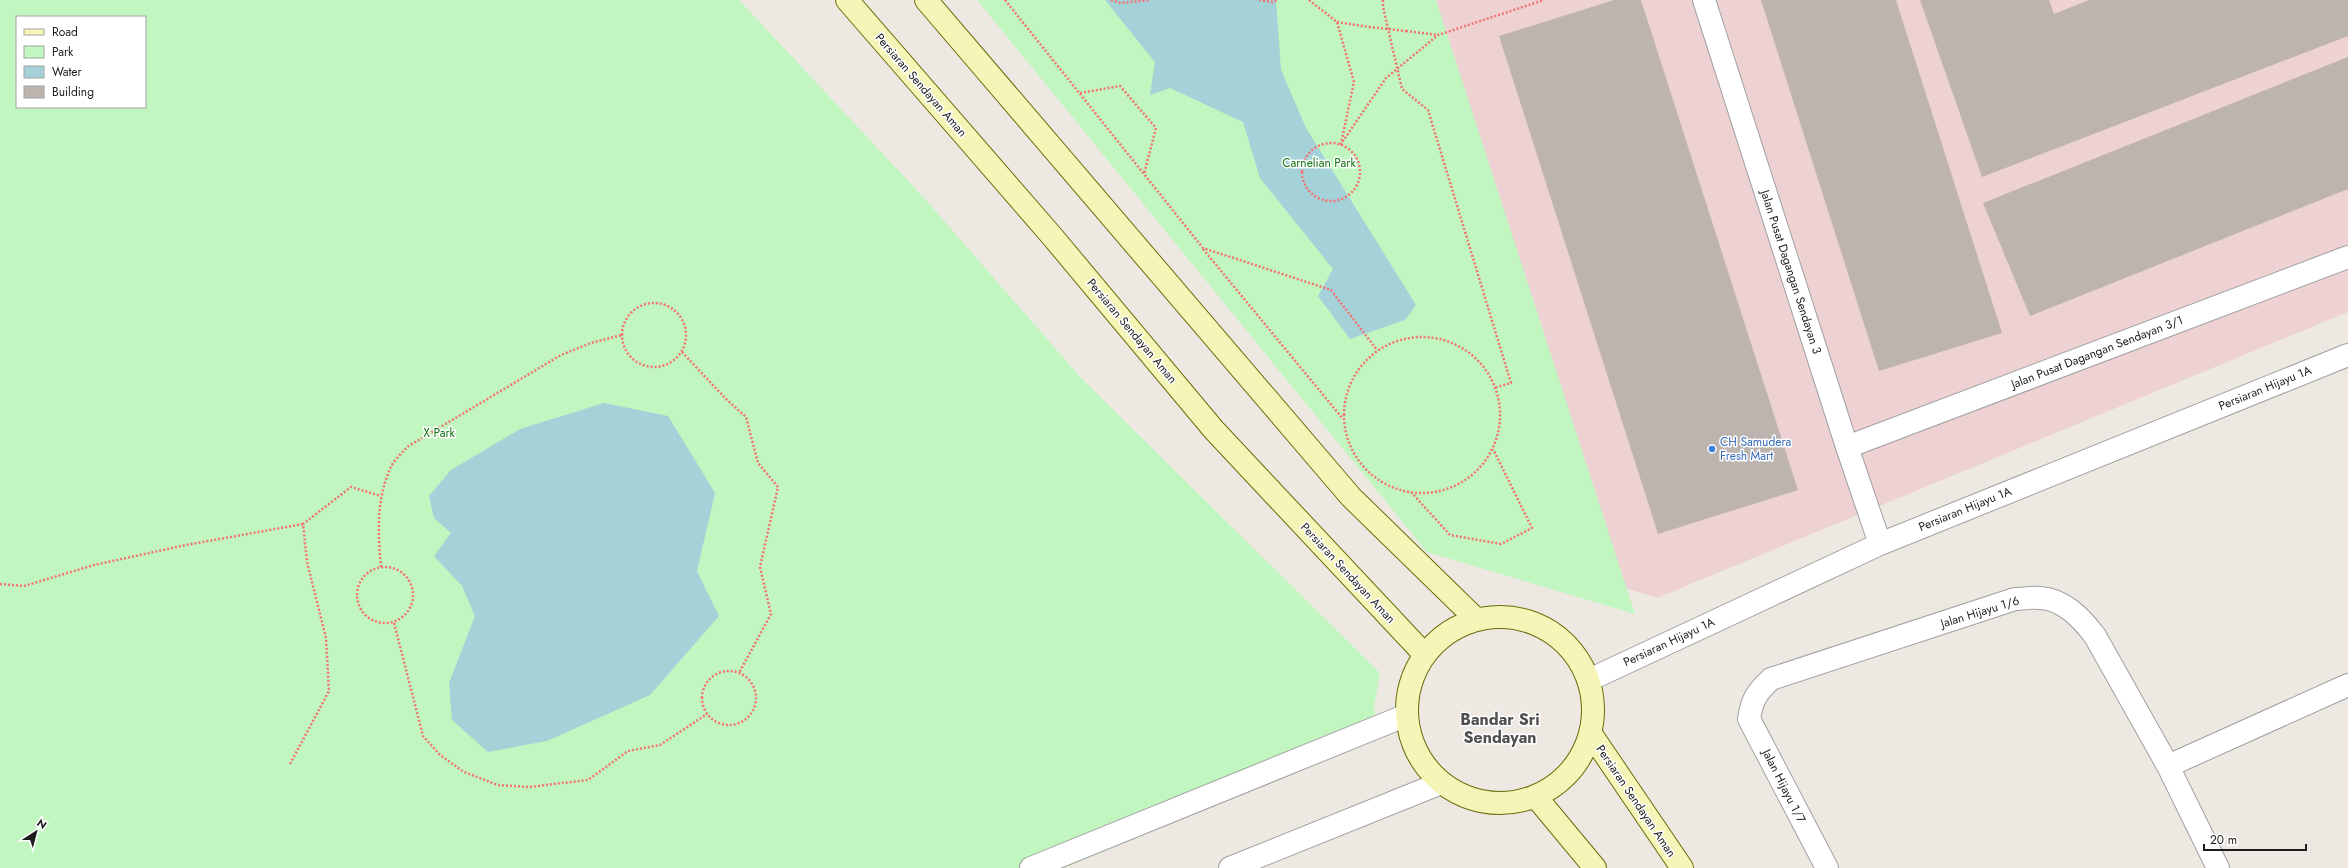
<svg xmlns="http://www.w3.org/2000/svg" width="2348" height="868" font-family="Jost,sans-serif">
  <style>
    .commercial { fill: #eed2d3 }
    .park { fill: #c1f6c1; fill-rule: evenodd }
    .water { fill: #a5d1d9 }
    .building { fill: #bdb4af }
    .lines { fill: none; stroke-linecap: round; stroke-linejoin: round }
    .street-casing { stroke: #a0a0a0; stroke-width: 24 }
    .secondary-casing { stroke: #686d0a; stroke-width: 24 }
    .path { stroke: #f2736f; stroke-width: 2.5; stroke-dasharray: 2 2; stroke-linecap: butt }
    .street { stroke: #fff; stroke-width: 22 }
    .secondary { stroke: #f6f5b8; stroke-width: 22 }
    .path-bridge { stroke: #f2736f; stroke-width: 2.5; stroke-dasharray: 2 2; stroke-linecap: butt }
    .shop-dot { fill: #3f7fe0; stroke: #fff; stroke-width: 1.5 }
    .labels { text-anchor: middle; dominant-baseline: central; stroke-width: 3; stroke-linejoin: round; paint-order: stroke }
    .street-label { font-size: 12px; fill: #1c1c1c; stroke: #fff }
    .park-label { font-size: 12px; fill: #117412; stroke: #fff }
    .shop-label { font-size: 12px; fill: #366cbe; stroke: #fff; text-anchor: start }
    .district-label { font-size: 16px; font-weight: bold; fill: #4f4f4f; stroke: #fff }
  </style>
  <rect width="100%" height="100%" fill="#ede9e2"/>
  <path class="commercial" d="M 1000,0 L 2348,0 L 2348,312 L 1657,598 L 1460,537 Z"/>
  <path class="park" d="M 0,0 L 739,0 L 926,200 L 1081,378 L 1380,673 L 1374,706 L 1378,737 L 1064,868 L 0,868 ZM 17,17 L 145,17 L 145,107 L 17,107 Z
    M 977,0 L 1436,0 L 1635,614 L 1427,552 Z"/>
  <path class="water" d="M 1105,0 L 1276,0 L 1281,70 L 1306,128 L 1416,305 L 1405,320 L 1350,339 L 1318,296 L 1333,269 L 1260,178 L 1243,122 L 1170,88 L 1150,95 L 1155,62 Z
    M 604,403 L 668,416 L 715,493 L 697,571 L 719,616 L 650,695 L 547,741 L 488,752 L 452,720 L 449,683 L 475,616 L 462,586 L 434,556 L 451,533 L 434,518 L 429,496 L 451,470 L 520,429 Z"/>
  <path class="building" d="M 1614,0 L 1641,0 L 1798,490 L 1658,534 L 1499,36 Z
    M 1761,0 L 1896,0 L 2002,333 L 1879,371 Z
    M 1920,0 L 2049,0 L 2054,14 L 2089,0 L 2348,0 L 2348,36 L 1982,177 Z
    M 2348,57 L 2348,189 L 2030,316 L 1983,203 Z"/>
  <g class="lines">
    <g class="street-casing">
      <path id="street" d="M 1704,0 L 1847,447 L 1880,544
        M 1847,447 L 2348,257
        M 1589,680 L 1880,544 L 2348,355
        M 2168,766 L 2348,685
        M 1031,868 L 1407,715
        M 1230,868 L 1441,783
        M 1827,868 L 1749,719 C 1752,700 1756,693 1771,679 L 2015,599 C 2023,599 2032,597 2040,598 C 2064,599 2082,619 2095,636 L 2168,766 L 2218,868"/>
    </g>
    <g class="secondary-casing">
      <path id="secondary" d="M 847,0 L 1051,235 L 1214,430 L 1425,655
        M 926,0 L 1351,497 L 1477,620
        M1407 710a93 93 0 1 1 186 0a93 93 0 1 1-186 0Z
        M 1591,734 L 1682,868
        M 1536,797 L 1595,868"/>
    </g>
    <path class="path" d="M 1005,0 L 1203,248 L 1331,290 L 1377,350
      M 1111,0 L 1121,3 L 1150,0
      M 1259,0 L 1272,2 L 1278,0
      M 1383,0 L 1383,7 L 1402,89 L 1428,110 L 1511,383 L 1494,388
      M 1337,22 L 1369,27
      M 1406,31 L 1438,35
      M 1080,93 L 1120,86 L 1156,128 L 1144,174
      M1302 172a29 29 0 1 1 58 0a29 29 0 1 1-58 0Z
      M 1203,249 L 1343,419
      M622 335a32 32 0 1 1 64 0a32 32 0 1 1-64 0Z
      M1344 415a78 78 0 1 1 156 0a78 78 0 1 1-156 0Z
      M 682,352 L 726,399 L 746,417 L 758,463 L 778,487 L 760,567 L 771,614 L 739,673
      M 1411,492 L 1450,535 L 1501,544 L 1532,528 L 1493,449
      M357 595a28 28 0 1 1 56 0a28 28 0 1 1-56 0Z
      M 381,567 C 378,534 376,500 390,469 C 393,461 401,454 407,447 L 561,355 L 591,343 L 622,335
      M 0,584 L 24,586 L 94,565 L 186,545 L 303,524
      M 394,623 L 423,736 L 440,755 L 464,772 L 498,785 L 529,787 L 588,780 L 628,751 L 660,745 L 707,714
      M702 698a27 27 0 1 1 54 0a27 27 0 1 1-54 0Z
      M 290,764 L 329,691 L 326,638 L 307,562 L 303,524 L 351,487 L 381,496"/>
    <use href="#street" class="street"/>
    <use href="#secondary" class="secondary"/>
    <path class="path-bridge" d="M 1309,0 L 1337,22 L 1354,82 L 1341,144 L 1386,78 L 1438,35 L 1544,0
      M 1369,27 L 1406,31"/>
  </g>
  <circle class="shop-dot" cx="1712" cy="449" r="4"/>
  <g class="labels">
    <g class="street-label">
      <text transform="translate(921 85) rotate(49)">Persiaran Sendayan Aman</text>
      <text transform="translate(1791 272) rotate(72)">Jalan Pusat Dagangan Sendayan 3</text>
      <text transform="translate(1132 331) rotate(50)">Persiaran Sendayan Aman</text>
      <text transform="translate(2097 352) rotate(-21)">Jalan Pusat Dagangan Sendayan 3/1</text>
      <text transform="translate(2265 388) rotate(-22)">Persiaran Hijayu 1A</text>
      <text transform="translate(1965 509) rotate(-22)">Persiaran Hijayu 1A</text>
      <text transform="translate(1348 573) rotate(47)">Persiaran Sendayan Aman</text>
      <text transform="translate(1980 612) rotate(-17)">Jalan Hijayu 1/6</text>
      <text transform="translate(1669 642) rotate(-25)">Persiaran Hijayu 1A</text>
      <text transform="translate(1784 786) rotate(63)">Jalan Hijayu 1/7</text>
      <text transform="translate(1636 801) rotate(56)">Persiaran Sendayan Aman</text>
    </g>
    <g class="park-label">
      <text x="1319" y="163">Carnelian Park</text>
      <text x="439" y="433">X Park</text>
    </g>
    <g class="shop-label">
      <text x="1720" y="442">CH Samudera<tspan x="1720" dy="14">Fresh Mart</tspan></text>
    </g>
    <g class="district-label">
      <text x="1500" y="719">Bandar Sri<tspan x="1500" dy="18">Sendayan</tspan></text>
    </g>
  </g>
  <rect x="16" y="16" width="130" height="92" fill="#ffffff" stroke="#a4a4a4"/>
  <rect x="24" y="29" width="20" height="6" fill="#f6f5b8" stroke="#a4a4a4"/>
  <text x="52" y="36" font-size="12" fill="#1c1c1c">Road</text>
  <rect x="24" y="46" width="20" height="12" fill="#c1f6c1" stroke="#a4a4a4"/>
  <text x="52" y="56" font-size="12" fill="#1c1c1c">Park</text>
  <rect x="24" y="66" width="20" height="12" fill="#a5d1d9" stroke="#a4a4a4"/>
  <text x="52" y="76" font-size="12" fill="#1c1c1c">Water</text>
  <rect x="24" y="86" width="20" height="12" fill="#bdb4af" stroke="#a4a4a4"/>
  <text x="52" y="96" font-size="12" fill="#1c1c1c">Building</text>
  <g transform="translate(36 832) rotate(36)" stroke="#ffffff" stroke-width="3" paint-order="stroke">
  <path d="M0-3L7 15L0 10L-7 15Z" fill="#1c1c1c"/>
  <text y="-6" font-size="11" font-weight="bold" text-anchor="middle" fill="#1c1c1c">N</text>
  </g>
  <path d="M2204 844v6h102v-6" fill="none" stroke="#1c1c1c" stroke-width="2"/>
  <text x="2210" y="844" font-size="12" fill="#1c1c1c" stroke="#ffffff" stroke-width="3" paint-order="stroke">20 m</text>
</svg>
